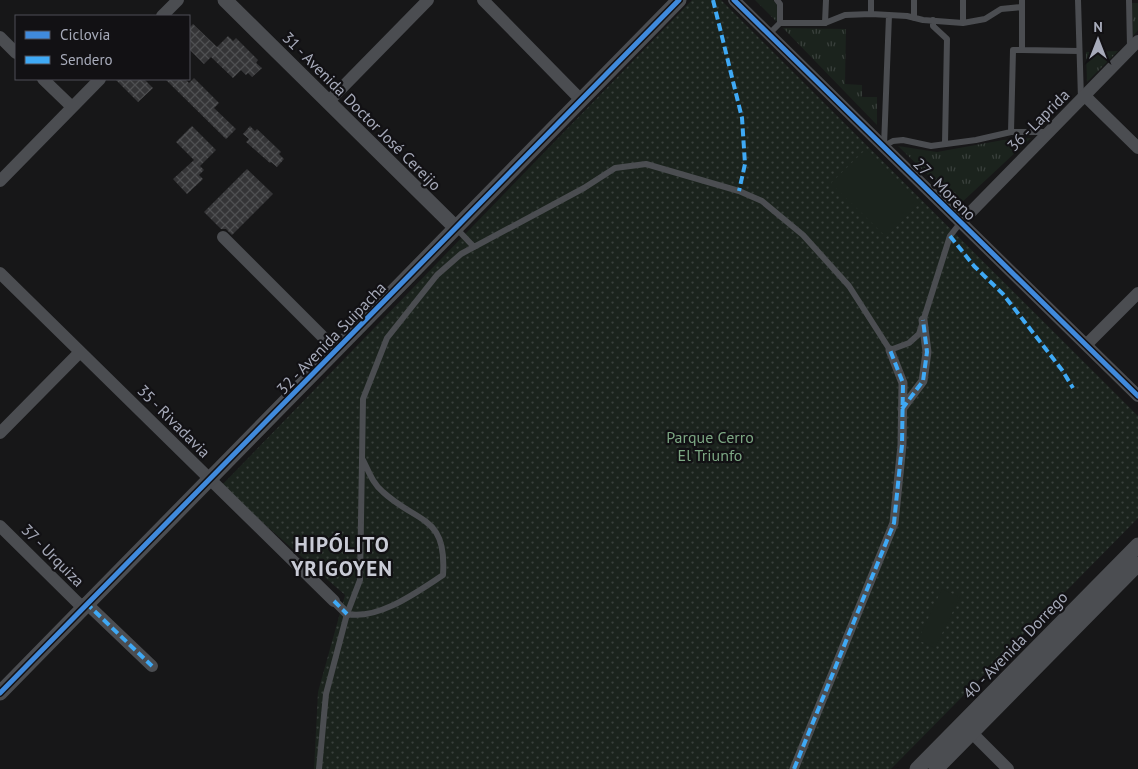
<svg xmlns="http://www.w3.org/2000/svg" width="1138" height="769" font-family="'PT Sans',sans-serif">
  <style>
    .grass { fill: url(#grass-tufts) }
    .park { fill: url(#park-dots) }
    .pitch { fill: #1b231d }
    .building { fill: url(#building-cross-hatch) }
    .lines { fill: none; stroke-linecap: round; stroke-linejoin: round }
    .service { stroke: #4b4d51; stroke-width: 6 }
    .pedestrian { stroke: #4b4d51; stroke-width: 9 }
    .minor { stroke: #4b4d51; stroke-width: 12 }
    .tertiary { stroke: #4b4d51; stroke-width: 15 }
    .quiet { stroke: #3fa9f5; stroke-width: 4; stroke-dasharray: 8 4; stroke-linecap: butt }
    .cycleway-casing { stroke: #121114; stroke-width: 8 }
    .cycleway { stroke: #408adc; stroke-width: 5 }
    .labels { text-anchor: middle; dominant-baseline: central; stroke-width: 4.5; stroke-linejoin: round; paint-order: stroke }
    .street-label { font-size: 16px; fill: #a7abba; stroke: #121114 }
    .park-label { font-size: 16px; fill: #7ca783; stroke: #121114 }
    .district-label { font-size: 21px; font-weight: bold; letter-spacing: 1px; fill: #c9cbd6; stroke: #121114 }
  </style>
  <defs>
    <pattern id="grass-tufts" width="24" height="20" patternUnits="userSpaceOnUse" patternTransform="scale(1.25)"><rect width="24" height="20" fill="#1b231d"/><path d="M3 7l-1-3M5 7V3M7 7l1-3M15 17l-1-3M17 17v-4M19 17l1-3" fill="none" stroke="#39403c"/></pattern>
    <pattern id="park-dots" width="8" height="8" patternUnits="userSpaceOnUse" patternTransform="scale(1.25)"><rect width="8" height="8" fill="#1b231d"/><path d="M2 2h.1M6 6h.1" fill="none" stroke="#39403c" stroke-width="1.8" stroke-linecap="round"/></pattern>
    <pattern id="building-cross-hatch" width="8" height="8" patternUnits="userSpaceOnUse" patternTransform="scale(1.25)"><rect width="8" height="8" fill="#353537"/><path d="M0 0l8 8M0 8l8-8" fill="none" stroke="#4f5052"/></pattern>
  </defs>
  <rect width="100%" height="100%" fill="#171718"/>
  <path class="grass" d="M 755,0 L 773,0 L 777,5 L 778,20 L 776,21 Z
    M 1132,3 L 1138,3 L 1138,30 L 1133,36 Z
    M 783,28 L 846,29 L 845,84 L 862,85 L 862,97 L 877,97 L 877,125 Z
    M 1118,51 L 1087,82 L 1086,52 Z
    M 1031,138 L 959,205 L 898,146 L 937,152 L 1003,140 Z"/>
  <path class="park" d="M 692,0 L 721,0 L 1138,416 L 1138,518 L 891,769 L 314,769 L 318,692 L 345,595 L 221,486 Z"/>
  <path class="pitch" d="M 866,149 L 920,203 L 886,237 L 831,183 Z
    M 942,589 L 960,597 L 935,648 L 918,640 Z"/>
  <path class="building" d="M 193,24 L 217,47 L 228,36 L 233,41 L 236,38 L 258,60 L 256,63 L 262,68 L 252,77 L 248,73 L 246,75 L 241,70 L 233,78 L 211,57 L 204,64 L 189,49 L 189,28 Z
    M 194,78 L 219,103 L 214,108 L 236,129 L 226,139 L 165,79 L 185,79 L 189,83 Z
    M 115,79 L 144,79 L 153,88 L 138,102 Z
    M 192,126 L 216,150 L 200,166 L 204,170 L 199,175 L 203,179 L 187,194 L 173,179 L 194,160 L 176,142 Z
    M 250,126 L 255,131 L 257,129 L 281,152 L 279,154 L 284,159 L 277,167 L 271,162 L 270,163 L 246,142 L 249,139 L 243,134 Z
    M 247,169 L 273,194 L 232,235 L 226,229 L 221,229 L 204,212 Z"/>
  <g class="lines">
    <path class="service" d="M 777,0 L 780,4 L 780,23
      M 1078,0 L 1081,99
      M 1129,0 L 1130,47
      M 871,14 L 871,0
      M 914,18 L 914,0
      M 933,20 L 933,26 L 947,39 L 945,143
      M 825,23 L 826,0
      M 963,23 L 963,0
      M 769,34 L 780,23 L 825,23 L 845,15 L 871,14 L 907,16 L 923,20 L 963,23 L 985,19 L 1001,9 L 1022,7
      M 1022,50 L 1079,51
      M 1011,132 L 1013,50 L 1022,50 L 1022,0
      M 884,146 L 893,141 L 903,140 L 931,146 L 976,140 L 1011,132 L 1048,132
      M 884,146 L 889,15
      M 456,228 L 474,247
      M 347,614 C 379,620 417,592 443,575 C 447,515 418,524 383,492 C 373,484 369,472 363,460
      M 319,769 L 326,694 L 347,614 L 360,580 L 363,399 L 387,338 L 437,275 L 461,254 L 584,188 L 615,168 L 646,164 L 739,191 L 762,201 L 803,235 L 849,286 L 890,350 L 909,343 L 919,334 L 950,236 L 961,222"/>
    <path class="pedestrian" d="M 902,409 L 923,381 L 927,352 L 923,320
      M 334,601 L 347,614
      M 794,769 L 894,523 L 902,445 L 903,383 L 890,350"/>
    <path class="minor" d="M 483,0 L 581,100
      M 734,0 L 1138,396
      M 162,16 L 178,0
      M 0,37 L 16,53
      M 43,79 L 72,107
      M 1085,96 L 1138,148
      M 328,102 L 428,0
      M 0,181 L 100,79
      M 961,222 L 1138,41
      M 223,237 L 336,350
      M 0,273 L 334,601
      M 1086,345 L 1138,293
      M 0,433 L 80,352
      M 0,526 L 82,607
      M 86,603 L 152,666
      M 966,727 L 1008,769"/>
    <path class="tertiary" d="M 225,0 L 456,228
      M 0,693 L 679,0
      M 917,769 L 1138,545
      M 936,769 L 1138,564"/>
    <path class="quiet" d="M 713,0 L 742,118 L 745,164 L 739,191
      M 950,236 L 974,266 L 1003,294 L 1062,370 L 1073,388
      M 902,409 L 923,381 L 927,352 L 923,320
      M 334,601 L 347,614
      M 86,603 L 152,666
      M 794,769 L 894,523 L 902,445 L 903,383 L 890,350"/>
    <g class="cycleway-casing">
      <path id="cycleway" d="M 734,0 L 1138,396
        M 0,693 L 679,0"/>
    </g>
    <use href="#cycleway" class="cycleway"/>
  </g>
  <g class="labels">
    <g class="street-label">
      <text transform="translate(362 111) rotate(45)">31 - Avenida Doctor José Cereijo</text>
      <text transform="translate(1038 120) rotate(-45)">36 - Laprida</text>
      <text transform="translate(945 189) rotate(45)">27 - Moreno</text>
      <text transform="translate(331 338) rotate(-46)">32 - Avenida Suipacha</text>
      <text transform="translate(174 421) rotate(45)">35 - Rivadavia</text>
      <text transform="translate(53 555) rotate(45)">37 - Urquiza</text>
      <text transform="translate(1015 645) rotate(-46)">40 - Avenida Dorrego</text>
    </g>
    <g class="park-label">
      <text x="710" y="437">Parque Cerro<tspan x="710" dy="18">El Triunfo</tspan></text>
    </g>
    <g class="district-label">
      <text x="342" y="544">HIPÓLITO<tspan x="342" dy="24">YRIGOYEN</tspan></text>
    </g>
  </g>
  <rect x="15" y="15" width="175" height="65" fill="#121114" stroke="#4e4f56"/>
  <rect x="25" y="31" width="25" height="8" fill="#408adc" stroke="#4e4f56"/>
  <text x="60" y="40" font-size="15" fill="#a7abba">Ciclovía</text>
  <rect x="25" y="56" width="25" height="8" fill="#3fa9f5" stroke="#4e4f56"/>
  <text x="60" y="65" font-size="15" fill="#a7abba">Sendero</text>
  <g transform="translate(1098 40)" stroke="#121114" stroke-width="4" paint-order="stroke">
  <path d="M0-4L9 19L0 12L-9 19Z" fill="#a7abba"/>
  <text y="-8" font-size="14" font-weight="bold" text-anchor="middle" fill="#a7abba">N</text>
  </g>
</svg>
